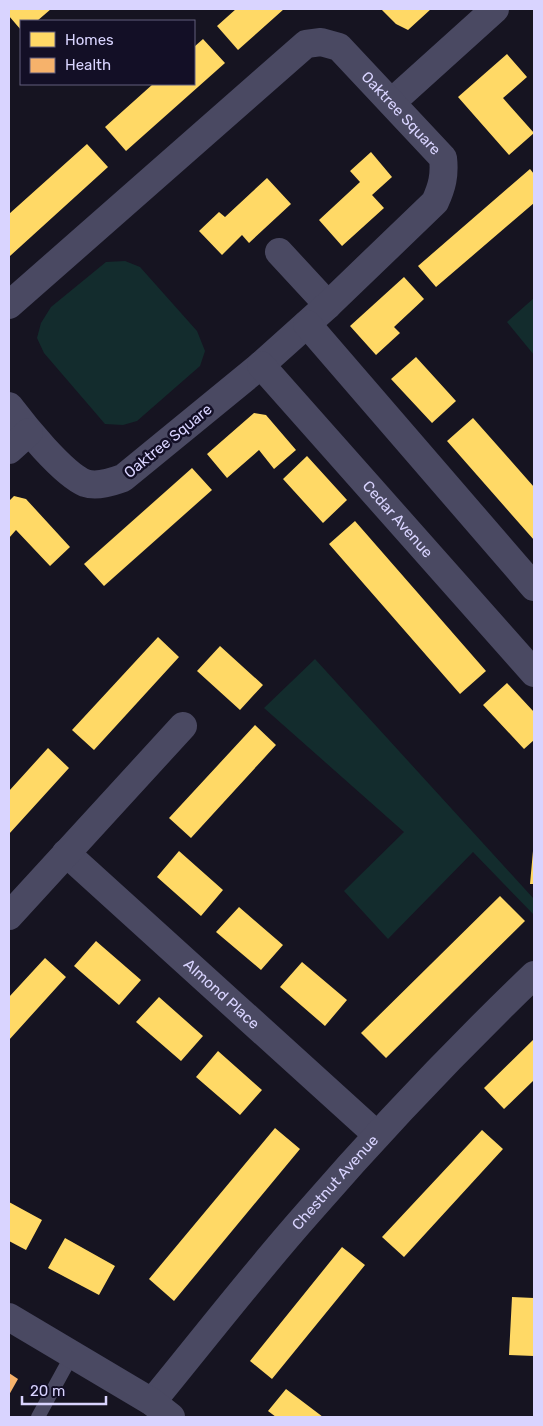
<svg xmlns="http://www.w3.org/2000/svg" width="543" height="1426" font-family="Rubik,sans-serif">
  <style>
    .green { fill: #132c2d }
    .homes { fill: #ffd966 }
    .health { fill: #f6b26b }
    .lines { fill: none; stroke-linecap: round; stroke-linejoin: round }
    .service { stroke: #4a4962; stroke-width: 14 }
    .minor { stroke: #4a4962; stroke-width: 28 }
    .tertiary { stroke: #4a4962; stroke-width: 28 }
    .labels { text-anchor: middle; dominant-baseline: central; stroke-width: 5; stroke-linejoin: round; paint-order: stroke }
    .street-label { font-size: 15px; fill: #d9d4ff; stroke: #130f26 }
  </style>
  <rect width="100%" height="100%" fill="#161421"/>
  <path class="green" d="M 125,261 L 140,267 L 197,331 L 205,351 L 200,366 L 137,421 L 123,425 L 105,424 L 44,353 L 37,338 L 41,323 L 51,307 L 106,262 Z
    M 534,298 L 534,355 L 507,322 Z
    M 315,659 L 534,899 L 534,915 L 473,852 L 388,939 L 344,891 L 404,832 L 264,708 Z"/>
  <path class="homes" d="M 9,9 L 51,9 L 37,21 L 21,21 L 21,30 L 9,16 Z
    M 236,9 L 284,9 L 238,50 L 217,26 Z
    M 381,9 L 431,9 L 408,30 L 396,24 Z
    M 203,39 L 225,63 L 126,151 L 105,127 L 153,84 L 194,84 L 194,47 Z
    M 507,54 L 527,77 L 503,98 L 534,133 L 509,155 L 458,97 Z
    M 87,144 L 108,167 L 10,256 L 9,214 Z
    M 371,152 L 392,177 L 372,195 L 384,208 L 342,246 L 319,220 L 360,182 L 350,171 Z
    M 530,169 L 534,174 L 534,203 L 436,287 L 418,266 Z
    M 267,178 L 291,204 L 249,243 L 242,235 L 222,255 L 199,231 L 219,212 L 225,217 Z
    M 404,277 L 424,299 L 394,327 L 400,333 L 376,355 L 350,326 Z
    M 416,357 L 456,401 L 432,423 L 391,379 Z
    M 254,413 L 266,415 L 296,450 L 274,469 L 259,450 L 227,478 L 207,454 Z
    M 473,418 L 534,487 L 534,540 L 447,441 Z
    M 307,456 L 347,500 L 323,523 L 283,479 Z
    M 192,468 L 212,490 L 104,586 L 84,564 Z
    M 14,496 L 26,499 L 70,547 L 50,566 L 16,530 L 9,538 L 9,501 Z
    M 355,521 L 486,671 L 460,694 L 329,544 Z
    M 158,637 L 179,657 L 94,750 L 72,730 Z
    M 220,646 L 263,685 L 240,710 L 197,671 Z
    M 507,683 L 534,712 L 534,740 L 524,749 L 483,705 Z
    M 255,725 L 276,745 L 191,838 L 169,818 Z
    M 48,748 L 69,768 L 9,834 L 9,791 Z
    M 179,851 L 223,890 L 201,916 L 157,877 Z
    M 533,851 L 534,851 L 534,884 L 530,884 Z
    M 500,896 L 525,921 L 386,1058 L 361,1033 Z
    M 239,907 L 283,945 L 261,970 L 216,932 Z
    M 96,941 L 141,980 L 119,1005 L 74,966 Z
    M 45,958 L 66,977 L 9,1040 L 9,997 Z
    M 302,962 L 347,1000 L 325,1026 L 280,987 Z
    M 159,997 L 203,1036 L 181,1061 L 136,1022 Z
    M 534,1039 L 534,1080 L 504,1109 L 484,1088 Z
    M 218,1051 L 262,1090 L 240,1115 L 196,1077 Z
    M 275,1128 L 300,1149 L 174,1301 L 149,1279 Z
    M 482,1130 L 503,1149 L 404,1257 L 382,1237 Z
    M 9,1202 L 42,1220 L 26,1250 L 9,1241 Z
    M 65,1238 L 115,1266 L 99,1295 L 48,1268 Z
    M 342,1247 L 365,1265 L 272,1379 L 250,1361 Z
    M 512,1297 L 534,1298 L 534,1356 L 509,1355 Z
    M 286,1389 L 323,1417 L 276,1417 L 268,1411 Z"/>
  <path class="health" d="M 9,1373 L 18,1379 L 9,1395 Z"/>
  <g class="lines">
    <path class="service" d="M 38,1417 L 72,1355"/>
    <g class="minor">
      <path d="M 392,102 L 495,9"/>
      <path d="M 279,252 L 328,305"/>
      <path id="s1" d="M 9,305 L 306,44 L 321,42 L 339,47 L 443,158 C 445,175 442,187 435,202 L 328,305 L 261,365 L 123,478 C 112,482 97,487 85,483 C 63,474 24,426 9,406"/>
      <path d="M 307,324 L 534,587"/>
      <path id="s2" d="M 261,365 L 534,673"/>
      <path d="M 9,450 L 29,432"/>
      <path id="s3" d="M 66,853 L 377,1135"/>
      <path d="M 9,916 L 183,726"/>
      <path id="s4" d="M 152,1402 C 203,1340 253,1275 307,1214 C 379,1131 455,1051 534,975"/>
    </g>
    <path class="tertiary" d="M 9,1317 L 152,1402 L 171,1417"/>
  </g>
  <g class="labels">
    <g class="street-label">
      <text stroke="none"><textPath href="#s1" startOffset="520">Oaktree Square</textPath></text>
      <text transform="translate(168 441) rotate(-39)">Oaktree Square</text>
      <text stroke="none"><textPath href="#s2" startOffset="206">Cedar Avenue</textPath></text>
      <text stroke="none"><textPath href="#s3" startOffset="210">Almond Place</textPath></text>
      <text stroke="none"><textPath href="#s4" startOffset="286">Chestnut Avenue</textPath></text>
    </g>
  </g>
  <rect width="543" height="1426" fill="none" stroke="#d9d4ff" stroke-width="20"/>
  <rect x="20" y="20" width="175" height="65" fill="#130f26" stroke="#625e7d"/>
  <rect x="30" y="32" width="25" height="15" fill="#ffd966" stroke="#625e7d"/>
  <text x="65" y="45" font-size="15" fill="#d9d4ff">Homes</text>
  <rect x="30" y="58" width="25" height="15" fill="#f6b26b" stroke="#625e7d"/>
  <text x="65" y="70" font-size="15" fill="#d9d4ff">Health</text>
  <path d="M22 1396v8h84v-8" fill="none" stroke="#d9d4ff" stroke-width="2.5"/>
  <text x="30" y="1396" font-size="15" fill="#d9d4ff" stroke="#130f26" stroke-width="4" paint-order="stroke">20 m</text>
</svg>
